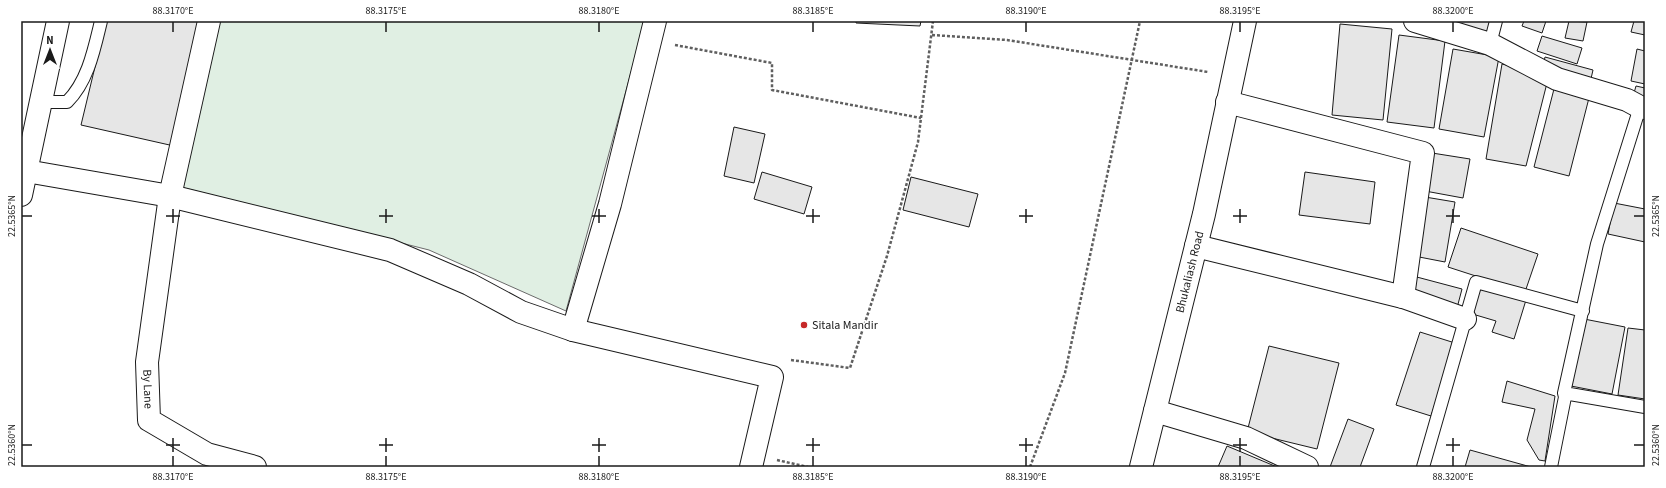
<svg xmlns="http://www.w3.org/2000/svg" width="1666" height="488" font-family="'Source Sans 3',sans-serif">
  <style>
    .green { fill: #e0efe3; stroke: #6a6a6a }
    .building { fill: #e6e6e6; stroke: #1a1a1a }
    .lines { fill: none; stroke-linecap: round; stroke-linejoin: round }
    .service-casing { stroke: #1a1a1a; stroke-width: 14 }
    .minor-casing { stroke: #1a1a1a; stroke-width: 24 }
    .path { stroke: #5f5f5f; stroke-width: 2.5; stroke-dasharray: 3 2; stroke-linecap: butt }
    .service { stroke: #fff; stroke-width: 12 }
    .minor { stroke: #fff; stroke-width: 22 }
    .ticks { fill: none; stroke: #1a1a1a; stroke-width: 1.5 }
    .poi-dot { fill: #c62828; stroke: #fff; stroke-width: 1.5 }
    .labels { text-anchor: middle; dominant-baseline: central; stroke-width: 3; stroke-linejoin: round; paint-order: stroke }
    .street-label { font-size: 12px; fill: #1a1a1a; stroke: #fff }
    .poi-label { font-size: 12px; fill: #1a1a1a; stroke: #fff; text-anchor: start }
    .neatline { fill: none; stroke: #1a1a1a; stroke-width: 1.5 }
    .ticks-label { font-size: 10px; text-anchor: middle; fill: #1a1a1a }
  </style>
  <rect width="100%" height="100%" fill="#fff"/>
  <path class="green" d="M 216,21 L 645,21 L 566,311 L 429,250 L 180,187 Z"/>
  <path class="building" d="M 106,21 L 203,21 L 174,146 L 81,125 Z
    M 856,21 L 921,21 L 920,26 L 856,23 Z
    M 1433,21 L 1492,21 L 1488,35 Z
    M 1524,21 L 1546,21 L 1542,33 L 1522,26 Z
    M 1569,21 L 1587,22 L 1583,41 L 1565,38 Z
    M 1634,21 L 1645,21 L 1645,35 L 1631,32 Z
    M 1340,24 L 1392,29 L 1383,120 L 1332,115 Z
    M 1399,35 L 1445,41 L 1434,128 L 1387,122 Z
    M 1542,36 L 1582,48 L 1577,64 L 1537,51 Z
    M 1453,49 L 1499,57 L 1484,137 L 1439,129 Z
    M 1637,49 L 1645,51 L 1645,84 L 1631,81 Z
    M 1545,57 L 1593,70 L 1590,83 L 1542,70 Z
    M 1502,64 L 1511,66 L 1547,83 L 1526,166 L 1486,159 Z
    M 1555,85 L 1590,94 L 1569,176 L 1534,167 Z
    M 1636,86 L 1645,88 L 1645,103 L 1632,100 Z
    M 734,127 L 765,134 L 754,183 L 724,176 Z
    M 1432,153 L 1470,159 L 1463,198 L 1425,191 Z
    M 762,172 L 812,187 L 804,214 L 754,199 Z
    M 1305,172 L 1375,182 L 1370,224 L 1299,215 Z
    M 911,177 L 978,194 L 969,227 L 903,210 Z
    M 1425,197 L 1455,202 L 1445,262 L 1414,256 Z
    M 1614,203 L 1645,209 L 1645,242 L 1608,234 Z
    M 1461,228 L 1538,254 L 1525,292 L 1448,267 Z
    M 1413,276 L 1462,289 L 1457,308 L 1408,295 Z
    M 1478,284 L 1526,300 L 1514,339 L 1492,332 L 1496,321 L 1469,313 Z
    M 1584,319 L 1625,327 L 1612,394 L 1571,386 Z
    M 1628,328 L 1645,330 L 1645,399 L 1618,395 Z
    M 1420,332 L 1455,343 L 1431,416 L 1396,405 Z
    M 1269,346 L 1339,363 L 1317,449 L 1247,432 Z
    M 1507,381 L 1555,396 L 1545,461 L 1539,460 L 1527,440 L 1535,409 L 1502,402 Z
    M 1348,419 L 1374,429 L 1360,467 L 1330,467 Z
    M 1227,446 L 1277,467 L 1218,467 Z
    M 1470,450 L 1531,467 L 1465,467 Z"/>
  <g class="lines">
    <g class="service-casing">
      <path id="service" d="M 1490,44 L 1496,21
        M 40,102 L 67,102 C 88,81 94,50 101,21
        M 1564,393 L 1645,407
        M 1423,467 L 1476,282 L 1583,311
        M 1551,467 L 1565,397 L 1564,393 L 1597,244 L 1640,107"/>
    </g>
    <g class="minor-casing">
      <g id="minor">
        <path id="s1" d="M 209,21 L 170,196 L 147,362 L 149,420 L 207,454 L 255,467"/>
        <path d="M 1415,21 L 1490,44 L 1557,79 L 1627,100 L 1640,107 L 1645,108"/>
        <path d="M 1227,102 L 1423,153 L 1403,297"/>
        <path d="M 26,171 L 170,196 L 390,250 L 469,284 L 521,312 L 573,330 L 772,377 L 751,467"/>
        <path d="M 21,195 L 58,21"/>
        <path d="M 1196,246 L 1403,297 L 1465,319"/>
        <path d="M 573,330 L 610,204 L 655,21"/>
        <path d="M 1155,411 L 1246,438 L 1307,467"/>
        <path id="s2" d="M 1141,467 L 1204,214 L 1245,21"/>
      </g>
    </g>
    <path class="path" d="M 932,35 L 1007,40 L 1208,72
      M 675,45 L 772,63 L 772,90 L 921,118
      M 791,360 L 850,368 L 887,256 L 918,142 L 933,21
      M 777,460 L 808,467
      M 1030,467 L 1065,373 L 1140,21"/>
    <use href="#service" class="service"/>
    <use href="#minor" class="minor"/>
  </g>
  <path class="ticks" d="M 173,22 L 173,32M 386,22 L 386,32M 599,22 L 599,32M 813,22 L 813,32M 1026,22 L 1026,32M 1240,22 L 1240,32M 1453,22 L 1453,32M 173,209 L 173,223M 386,209 L 386,223M 599,209 L 599,223M 813,209 L 813,223M 1026,209 L 1026,223M 1240,209 L 1240,223M 1453,209 L 1453,223M 22,216 L 32,216M 166,216 L 180,216M 379,216 L 393,216M 592,216 L 606,216M 806,216 L 820,216M 1019,216 L 1033,216M 1233,216 L 1247,216M 1446,216 L 1460,216M 1634,216 L 1644,216M 173,438 L 173,452M 386,438 L 386,452M 599,438 L 599,452M 813,438 L 813,452M 1026,438 L 1026,452M 1240,438 L 1240,452M 1453,438 L 1453,452M 22,445 L 32,445M 166,445 L 180,445M 379,445 L 393,445M 592,445 L 606,445M 806,445 L 820,445M 1019,445 L 1033,445M 1233,445 L 1247,445M 1446,445 L 1460,445M 1634,445 L 1644,445M 173,456 L 173,466M 386,456 L 386,466M 599,456 L 599,466M 813,456 L 813,466M 1026,456 L 1026,466M 1240,456 L 1240,466M 1453,456 L 1453,466"/>
  <circle class="poi-dot" cx="804" cy="325" r="4"/>
  <g class="labels">
    <g class="street-label">
      <text stroke="none"><textPath href="#s2" startOffset="201">Bhukaliash Road</textPath></text>
      <text stroke="none"><textPath href="#s1" startOffset="374">By Lane</textPath></text>
    </g>
    <g class="poi-label">
      <text x="812" y="325">Sitala Mandir</text>
    </g>
  </g>
  <rect width="1666" height="488" fill="none" stroke="#ffffff" stroke-width="44"/>
  <g transform="translate(50 50)" stroke="#ffffff" stroke-width="3" paint-order="stroke">
  <path d="M0-3L7 15L0 10L-7 15Z" fill="#1a1a1a"/>
  <text y="-6" font-size="11" font-weight="bold" text-anchor="middle" fill="#1a1a1a">N</text>
  </g>
  <rect x="22" y="22" width="1622" height="444" class="neatline"/>
  <g class="ticks-label">
    <text x="173" y="14">88.3170°E</text>
    <text x="386" y="14">88.3175°E</text>
    <text x="599" y="14">88.3180°E</text>
    <text x="813" y="14">88.3185°E</text>
    <text x="1026" y="14">88.3190°E</text>
    <text x="1240" y="14">88.3195°E</text>
    <text x="1453" y="14">88.3200°E</text>
    <text transform="translate(11 216) rotate(-90)" y="4">22.5365°N</text>
    <text transform="translate(1655 216) rotate(-90)" y="4">22.5365°N</text>
    <text transform="translate(11 445) rotate(-90)" y="4">22.5360°N</text>
    <text transform="translate(1655 445) rotate(-90)" y="4">22.5360°N</text>
    <text x="173" y="480">88.3170°E</text>
    <text x="386" y="480">88.3175°E</text>
    <text x="599" y="480">88.3180°E</text>
    <text x="813" y="480">88.3185°E</text>
    <text x="1026" y="480">88.3190°E</text>
    <text x="1240" y="480">88.3195°E</text>
    <text x="1453" y="480">88.3200°E</text>
  </g>
</svg>
